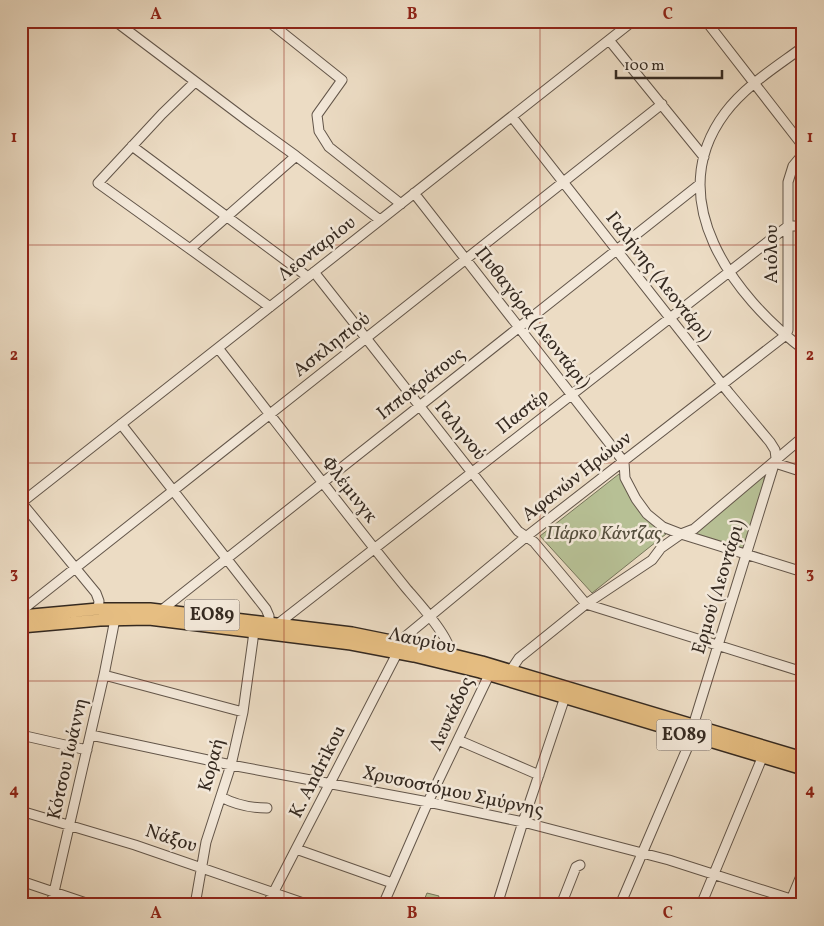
<svg xmlns="http://www.w3.org/2000/svg" width="824" height="926" font-family="Vollkorn,serif">
  <style>
    .green { fill: #b7c095; stroke: #76755b }
    .lines { fill: none; stroke-linecap: round; stroke-linejoin: round }
    .minor-casing { stroke: #63564a; stroke-width: 11 }
    .major-casing { stroke: #352a21; stroke-width: 14 }
    .minor { stroke: #f3e8d9; stroke-width: 9 }
    .major { stroke: #e6be82; stroke-width: 11 }
    .grid { fill: none; stroke: #8f2418; stroke-width: 1; stroke-opacity: 0.55 }
    .labels { text-anchor: middle; dominant-baseline: central; stroke-width: 5; stroke-linejoin: round; paint-order: stroke }
    .shield { fill: #f3e8d9; stroke: #6e6358; stroke-width: 1 }
    .shield-label { font-size: 18px; font-weight: bold; fill: #352a21 }
    .street-label { font-size: 19px; fill: #352a21; stroke: #f3e8d9 }
    .park-label { font-size: 19px; font-style: italic; fill: #56503e; stroke: #f3e8d9 }
    .neatline { fill: none; stroke: #8f2418; stroke-width: 2 }
    .grid-label { font-size: 16px; text-anchor: middle; font-weight: bold; fill: #8f2418 }
  </style>
  <rect width="100%" height="100%" fill="#ecdcc4"/>
  <filter id="stains"><feTurbulence type="fractalNoise" baseFrequency=".004" numOctaves="4"/><feColorMatrix values="0 0 0 0 .2 0 0 0 0 .09 0 0 0 0 .02 0 0 0 .5 -.17"/></filter>
  <radialGradient id="worn" r=".72"><stop offset=".6" stop-color="#630" stop-opacity="0"/><stop offset="1" stop-color="#630" stop-opacity=".3"/></radialGradient>
  <path class="green" d="M 765,473 L 762,496 L 746,551 L 686,531 Z
    M 619,474 L 666,534 L 592,593 L 540,536 Z
    M 427,893 L 439,896 L 436,905 L 422,905 Z"/>
  <g class="lines">
    <g class="minor-casing">
      <path id="minor" d="M 115,21 L 249,122 L 296,156 L 380,220
        M 268,21 L 342,80 L 317,115 L 319,131 L 329,147 L 401,204
        M 706,21 L 803,146
        M 609,40 L 704,157
        M 803,47 C 776,67 745,86 725,113 C 661,199 733,296 803,349
        M 512,117 L 729,393 L 770,442 L 775,450 L 776,458 L 693,726
        M 132,146 L 308,277
        M 414,193 L 624,462 L 625,478 L 636,499 L 647,514 L 663,527 L 681,534 L 803,572
        M 190,249 L 98,183 L 162,114 L 195,82
        M 314,272 L 518,531 L 534,542 L 586,604 L 803,672
        M 270,307 L 190,249 L 296,156
        M 218,348 C 281,428 342,509 406,588 C 417,601 451,638 450,653
        M 121,424 L 266,609 L 269,616 L 269,622
        M 775,463 L 803,472
        M 21,502 L 96,593 L 99,601 L 98,609
        M 21,503 L 633,21
        M 163,609 L 700,184
        M 21,611 L 662,104
        M 279,623 L 788,226 L 803,226
        M 511,670 L 519,658 L 586,604 L 652,560 L 661,548 L 681,534 L 694,529 L 803,437
        M 104,675 L 243,712
        M 21,735 L 87,750
        M 91,735 L 231,765 L 428,802 L 523,822 L 669,860 L 803,903
        M 458,740 L 539,775
        M 221,797 C 236,805 251,808 267,808
        M 21,811 L 135,845 L 309,905
        M 296,849 L 392,883
        M 21,881 L 92,905
        M 791,900 L 803,871
        M 51,905 L 104,675 L 115,619
        M 195,905 L 206,842 L 231,765 L 243,712 L 254,632
        M 267,905 L 406,636 L 527,536 L 786,335 L 788,330 L 788,182 L 793,166 L 803,154
        M 383,905 L 428,802 L 489,675
        M 497,905 L 523,822 L 566,694
        M 561,905 L 576,867 L 580,865
        M 620,905 L 692,737
        M 701,905 L 762,758"/>
    </g>
    <g class="major-casing">
      <path id="major" d="M 21,616 L 98,609 L 150,609 L 352,633 L 421,647 L 482,662 L 803,758
        M 21,627 L 100,620 L 149,619 L 351,644 L 414,656 L 480,672 L 803,769"/>
    </g>
    <use href="#minor" class="minor"/>
    <use href="#major" class="major"/>
  </g>
  <path class="grid" d="M 284,21 L 284,905M 540,21 L 540,905M 21,245 L 803,245M 21,463 L 803,463M 21,681 L 803,681"/>
  <g class="labels">
    <g class="shield">
      <rect x="184.5" y="599.5" width="55" height="31" rx="4"/>
      <rect x="656.5" y="719.5" width="55" height="31" rx="4"/>
    </g>
    <g class="shield-label">
      <text x="212" y="615">ΕΟ89</text>
      <text x="684" y="735">ΕΟ89</text>
    </g>
    <g class="street-label">
      <text transform="translate(317 249) rotate(-38)">Λεονταρίου</text>
      <text transform="translate(772 254) rotate(-90)">Αιόλου</text>
      <text transform="translate(658 277) rotate(52)">Γαλήνης (Λεοντάρι)</text>
      <text transform="translate(532 318) rotate(52)">Πυθαγόρα (Λεοντάρι)</text>
      <text transform="translate(332 345) rotate(-38)">Ασκληπιού</text>
      <text transform="translate(421 384) rotate(-38)">Ιπποκράτους</text>
      <text transform="translate(523 412) rotate(-38)">Παστέρ</text>
      <text transform="translate(460 431) rotate(51)">Γαληνού</text>
      <text transform="translate(577 477) rotate(-38)">Αφανών Ηρώων</text>
      <text transform="translate(349 490) rotate(52)">Φλέμινγκ</text>
      <text transform="translate(719 587) rotate(-73)">Ερμού (Λεοντάρι)</text>
      <text transform="translate(422 641) rotate(12)">Λαυρίου</text>
      <text transform="translate(452 714) rotate(-65)">Λευκάδος</text>
      <text transform="translate(68 759) rotate(-77)">Κότσου Ιωάννη</text>
      <text transform="translate(212 765) rotate(-75)">Κοραή</text>
      <text transform="translate(318 772) rotate(-63)">K. Andrikou</text>
      <text transform="translate(453 792) rotate(12)">Χρυσοστόμου Σμύρνης</text>
      <text transform="translate(171 839) rotate(18)">Νάξου</text>
    </g>
    <g class="park-label">
      <text x="604" y="534">Πάρκο Κάντζας</text>
    </g>
  </g>
  <rect width="824" height="926" fill="none" stroke="#ecdcc4" stroke-width="55"/>
  <path d="M616 70v8h106v-8" fill="none" stroke="#352a21" stroke-width="2.5"/>
  <text x="624" y="70" font-size="15" fill="#352a21" stroke="#f3e8d9" stroke-width="4" paint-order="stroke">100 m</text>
  <rect x="28" y="28" width="768" height="870" class="neatline"/>
  <g class="grid-label">
    <text x="156" y="19">A</text>
    <text x="412" y="19">B</text>
    <text x="668" y="19">C</text>
    <text x="14" y="142">1</text>
    <text x="810" y="142">1</text>
    <text x="14" y="360">2</text>
    <text x="810" y="360">2</text>
    <text x="14" y="578">3</text>
    <text x="810" y="578">3</text>
    <text x="14" y="795">4</text>
    <text x="810" y="795">4</text>
    <text x="156" y="918">A</text>
    <text x="412" y="918">B</text>
    <text x="668" y="918">C</text>
  </g>
  <rect width="100%" height="100%" filter="url(#stains)"/>
  <rect width="100%" height="100%" fill="url(#worn)"/>
</svg>
